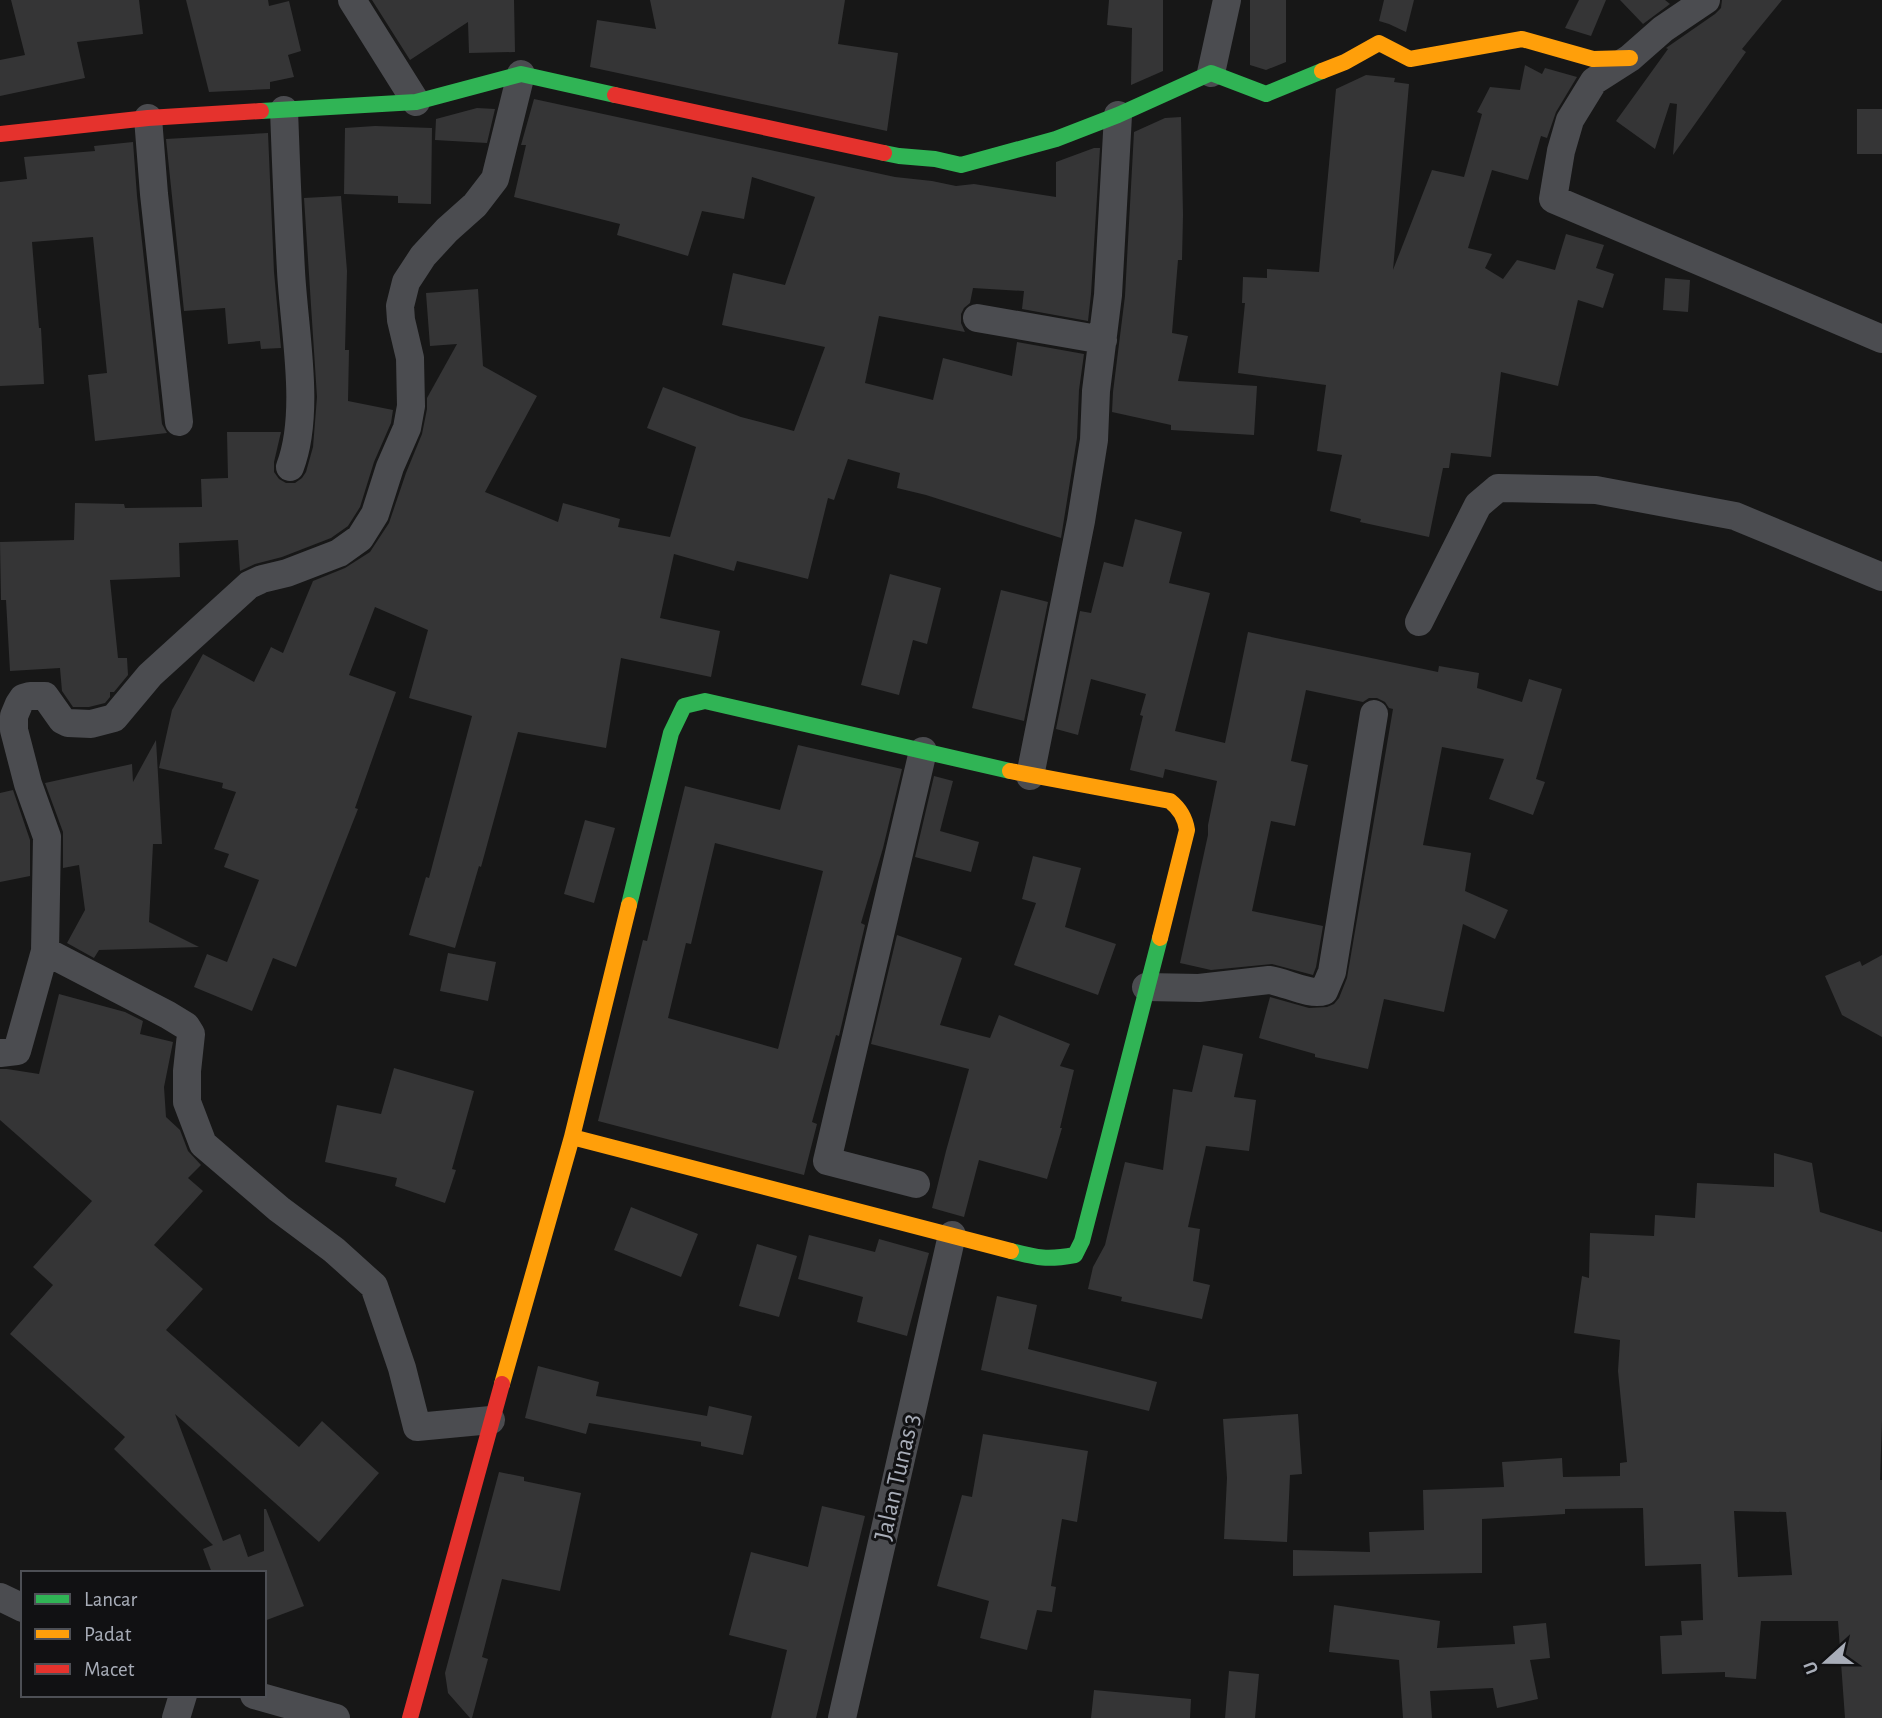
<svg xmlns="http://www.w3.org/2000/svg" width="1882" height="1718" font-family="'Alegreya Sans',sans-serif">
  <style>
    .building { fill: #353536; fill-rule: evenodd }
    .lines { fill: none; stroke-linecap: round; stroke-linejoin: round }
    .street { stroke: #4b4c50; stroke-width: 28 }
    .fast { stroke: #30b455; stroke-width: 16 }
    .slow { stroke: #ff9f0a; stroke-width: 16 }
    .jam { stroke: #e5322d; stroke-width: 16 }
    .labels { text-anchor: middle; dominant-baseline: central; stroke-width: 6; stroke-linejoin: round; paint-order: stroke }
    .street-label { font-size: 26px; fill: #a8adb8; stroke: #111113 }
  </style>
  <rect width="100%" height="100%" fill="#171717"/>
  <path class="building" d="M 11,0 L 139,0 L 143,34 L 77,42 L 85,78 L 0,96 L 0,60 L 25,55 Z
    M 186,0 L 268,0 L 269,6 L 289,1 L 301,51 L 288,55 L 294,77 L 270,82 L 270,89 L 209,92 Z
    M 372,0 L 514,0 L 515,52 L 469,53 L 468,22 L 410,60 Z
    M 650,0 L 845,0 L 838,44 L 898,53 L 887,131 L 590,67 L 597,20 L 656,29 Z
    M 1109,0 L 1163,0 L 1163,71 L 1131,85 L 1132,28 L 1107,25 Z
    M 1250,0 L 1286,0 L 1286,62 L 1266,70 L 1250,65 Z
    M 1384,0 L 1414,0 L 1406,32 L 1389,24 L 1379,21 Z
    M 1579,0 L 1606,0 L 1591,36 L 1565,28 Z
    M 1620,0 L 1665,0 L 1670,4 L 1643,24 Z
    M 1722,0 L 1782,0 L 1742,49 L 1746,52 L 1673,155 L 1677,104 L 1670,103 L 1655,149 L 1616,121 L 1668,49 L 1666,48 L 1715,14 L 1721,8 Z
    M 1525,65 L 1542,74 L 1545,68 L 1577,77 L 1556,112 L 1547,138 L 1541,136 L 1528,180 L 1492,170 L 1468,248 L 1492,254 L 1485,268 L 1503,279 L 1517,260 L 1555,270 L 1566,234 L 1604,245 L 1596,268 L 1614,274 L 1603,308 L 1578,300 L 1558,386 L 1501,372 L 1491,457 L 1451,453 L 1449,468 L 1443,468 L 1429,537 L 1360,522 L 1361,519 L 1330,511 L 1342,455 L 1317,451 L 1326,385 L 1238,373 L 1245,303 L 1242,303 L 1243,277 L 1267,278 L 1267,269 L 1319,272 L 1336,89 L 1366,75 L 1395,78 L 1394,82 L 1409,84 L 1393,270 L 1432,170 L 1464,177 L 1482,114 L 1477,112 L 1490,87 L 1520,90 Z
    M 534,99 L 895,177 L 932,181 L 956,186 L 974,184 L 1056,197 L 1056,162 L 1094,148 L 1100,148 L 1091,294 L 1088,321 L 1022,309 L 1024,291 L 973,288 L 970,303 L 964,308 L 961,314 L 961,323 L 965,332 L 879,316 L 865,383 L 933,400 L 943,358 L 1012,376 L 1017,342 L 1084,354 L 1079,390 L 1077,438 L 1061,538 L 926,495 L 897,488 L 900,473 L 848,459 L 834,500 L 828,498 L 808,579 L 737,561 L 734,571 L 674,554 L 660,618 L 720,631 L 711,677 L 621,658 L 606,748 L 518,732 L 481,867 L 479,866 L 455,948 L 409,935 L 426,877 L 429,878 L 472,716 L 409,698 L 428,630 L 375,607 L 349,675 L 396,692 L 355,808 L 358,809 L 296,967 L 273,958 L 252,1011 L 194,987 L 207,954 L 227,962 L 259,880 L 224,867 L 229,854 L 214,849 L 236,792 L 222,788 L 223,783 L 159,768 L 172,710 L 203,654 L 254,682 L 271,647 L 283,653 L 313,581 L 345,568 L 370,552 L 389,523 L 406,473 L 422,434 L 427,409 L 427,398 L 457,344 L 430,346 L 426,293 L 478,289 L 483,366 L 537,396 L 485,492 L 558,522 L 563,503 L 620,519 L 618,527 L 670,537 L 696,447 L 647,428 L 663,387 L 741,417 L 794,431 L 825,347 L 722,325 L 733,273 L 785,285 L 815,197 L 752,177 L 744,219 L 702,211 L 688,256 L 617,235 L 620,224 L 514,197 L 526,145 L 521,145 Z
    M 477,108 L 495,109 L 487,143 L 435,140 L 436,119 Z
    M 1857,109 L 1882,109 L 1882,154 L 1857,154 Z
    M 1181,117 L 1183,215 L 1182,260 L 1178,260 L 1172,333 L 1188,336 L 1178,381 L 1257,386 L 1254,435 L 1171,430 L 1171,425 L 1112,412 L 1113,392 L 1125,296 L 1134,132 L 1165,118 Z
    M 375,126 L 432,128 L 431,204 L 398,203 L 398,196 L 344,194 L 345,128 Z
    M 268,133 L 274,272 L 281,348 L 261,349 L 260,341 L 228,344 L 225,308 L 184,311 L 166,139 Z
    M 133,142 L 137,196 L 162,424 L 167,433 L 95,441 L 88,375 L 107,373 L 93,237 L 32,242 L 39,328 L 41,328 L 44,384 L 0,386 L 0,182 L 27,179 L 24,157 L 95,151 L 94,146 Z
    M 341,196 L 347,271 L 345,350 L 349,350 L 348,401 L 393,410 L 391,423 L 374,462 L 360,507 L 348,526 L 331,538 L 282,557 L 255,564 L 240,571 L 238,540 L 179,543 L 180,577 L 110,580 L 118,658 L 127,658 L 128,675 L 114,692 L 110,692 L 110,697 L 105,703 L 89,707 L 73,707 L 62,691 L 60,668 L 10,671 L 6,600 L 1,600 L 0,542 L 74,540 L 75,503 L 124,504 L 125,508 L 202,507 L 201,479 L 228,478 L 227,432 L 281,432 L 274,462 L 274,472 L 279,479 L 286,483 L 295,483 L 302,478 L 306,472 L 313,447 L 317,397 L 304,198 Z
    M 1665,278 L 1690,280 L 1688,312 L 1663,310 Z
    M 1135,519 L 1182,532 L 1169,583 L 1210,593 L 1175,731 L 1225,743 L 1248,632 L 1438,672 L 1439,666 L 1479,673 L 1477,688 L 1522,702 L 1529,679 L 1562,689 L 1536,779 L 1545,782 L 1533,815 L 1489,799 L 1504,759 L 1442,747 L 1423,845 L 1471,853 L 1465,891 L 1508,910 L 1495,939 L 1463,924 L 1444,1012 L 1384,999 L 1368,1069 L 1315,1057 L 1315,1054 L 1259,1038 L 1270,997 L 1309,1008 L 1327,1007 L 1334,1004 L 1339,998 L 1347,978 L 1393,709 L 1389,708 L 1385,702 L 1377,698 L 1369,698 L 1363,702 L 1306,690 L 1291,761 L 1308,765 L 1295,826 L 1271,821 L 1252,911 L 1323,926 L 1316,967 L 1313,975 L 1272,964 L 1211,970 L 1180,963 L 1208,835 L 1208,825 L 1217,781 L 1165,769 L 1163,778 L 1130,770 L 1143,716 L 1140,715 L 1146,694 L 1091,679 L 1078,735 L 1056,729 L 1080,611 L 1091,613 L 1104,562 L 1123,567 Z
    M 890,574 L 941,588 L 927,644 L 913,640 L 899,695 L 861,685 Z
    M 1001,590 L 1048,602 L 1024,721 L 972,708 Z
    M 156,740 L 162,844 L 153,844 L 149,922 L 199,947 L 99,950 L 94,958 L 67,943 L 85,910 L 79,865 L 63,868 L 63,832 L 45,783 L 132,764 L 133,782 Z
    M 798,745 L 902,769 L 883,848 L 861,923 L 865,925 L 839,1036 L 836,1035 L 812,1122 L 817,1124 L 804,1175 L 598,1121 L 643,940 L 647,941 L 685,786 L 780,810 ZM 715,843 L 823,871 L 778,1049 L 668,1018 L 686,943 L 691,944 Z
    M 934,776 L 953,781 L 940,831 L 979,842 L 971,872 L 915,857 Z
    M 13,790 L 30,840 L 30,876 L 0,882 L 0,793 Z
    M 585,820 L 615,828 L 594,903 L 564,894 Z
    M 1033,856 L 1081,868 L 1065,927 L 1116,944 L 1098,995 L 1014,965 L 1036,903 L 1022,899 Z
    M 897,935 L 962,958 L 940,1025 L 990,1038 L 999,1015 L 1070,1044 L 1060,1066 L 1074,1070 L 1060,1128 L 1062,1128 L 1047,1179 L 979,1160 L 964,1217 L 932,1208 L 946,1151 L 969,1069 L 871,1044 Z
    M 448,953 L 496,962 L 488,1001 L 440,991 Z
    M 1882,955 L 1882,1037 L 1842,1015 L 1825,976 L 1860,961 L 1862,966 Z
    M 59,994 L 125,1012 L 143,1021 L 140,1034 L 173,1042 L 164,1087 L 166,1117 L 180,1130 L 188,1151 L 201,1165 L 188,1178 L 203,1191 L 154,1245 L 203,1289 L 166,1330 L 299,1447 L 322,1421 L 379,1473 L 319,1542 L 175,1414 L 223,1541 L 240,1534 L 248,1557 L 264,1551 L 264,1509 L 266,1509 L 304,1606 L 264,1621 L 264,1573 L 212,1573 L 203,1549 L 213,1545 L 114,1449 L 125,1437 L 10,1334 L 53,1285 L 33,1267 L 92,1201 L 0,1120 L 0,1069 L 7,1069 L 39,1074 Z
    M 1203,1045 L 1243,1054 L 1234,1097 L 1256,1100 L 1249,1151 L 1206,1146 L 1188,1227 L 1200,1229 L 1193,1281 L 1210,1285 L 1202,1319 L 1121,1301 L 1122,1297 L 1088,1289 L 1093,1267 L 1105,1245 L 1125,1162 L 1163,1170 L 1173,1089 L 1192,1092 Z
    M 394,1068 L 474,1091 L 452,1169 L 456,1170 L 445,1203 L 395,1186 L 397,1178 L 325,1162 L 337,1105 L 381,1114 Z
    M 1774,1153 L 1812,1163 L 1820,1212 L 1882,1232 L 1882,1421 L 1880,1480 L 1882,1480 L 1882,1718 L 1845,1718 L 1838,1621 L 1761,1621 L 1756,1679 L 1725,1677 L 1725,1672 L 1662,1674 L 1660,1636 L 1682,1635 L 1681,1621 L 1703,1620 L 1701,1564 L 1645,1566 L 1643,1508 L 1565,1509 L 1565,1514 L 1482,1519 L 1482,1573 L 1293,1576 L 1293,1550 L 1370,1552 L 1369,1532 L 1424,1530 L 1423,1490 L 1504,1487 L 1502,1462 L 1562,1458 L 1563,1477 L 1620,1476 L 1620,1463 L 1627,1462 L 1618,1371 L 1620,1340 L 1574,1333 L 1582,1276 L 1589,1278 L 1590,1233 L 1654,1236 L 1655,1215 L 1695,1218 L 1697,1183 L 1774,1187 ZM 1734,1511 L 1786,1512 L 1792,1575 L 1738,1577 Z
    M 631,1207 L 698,1234 L 681,1277 L 614,1250 Z
    M 809,1235 L 875,1252 L 879,1239 L 929,1253 L 907,1336 L 857,1322 L 863,1297 L 798,1279 Z
    M 757,1244 L 797,1256 L 779,1317 L 739,1306 Z
    M 997,1296 L 1037,1305 L 1028,1349 L 1157,1382 L 1149,1411 L 981,1370 Z
    M 538,1366 L 599,1382 L 596,1396 L 707,1416 L 709,1406 L 752,1416 L 743,1455 L 701,1446 L 701,1442 L 589,1423 L 586,1434 L 525,1418 Z
    M 1298,1414 L 1302,1474 L 1290,1475 L 1287,1542 L 1224,1539 L 1227,1478 L 1223,1419 Z
    M 983,1434 L 1088,1451 L 1077,1522 L 1062,1519 L 1051,1586 L 1056,1587 L 1052,1612 L 1037,1610 L 1027,1650 L 980,1638 L 989,1601 L 937,1586 L 962,1495 L 972,1497 Z
    M 499,1472 L 524,1477 L 524,1481 L 581,1493 L 560,1591 L 502,1579 L 482,1657 L 488,1659 L 472,1718 L 470,1718 L 448,1693 L 445,1673 Z
    M 822,1506 L 865,1516 L 816,1718 L 771,1718 L 787,1650 L 729,1635 L 751,1552 L 808,1567 Z
    M 1334,1605 L 1440,1621 L 1437,1648 L 1515,1644 L 1513,1626 L 1546,1623 L 1550,1658 L 1530,1660 L 1538,1699 L 1497,1708 L 1493,1688 L 1430,1691 L 1432,1718 L 1403,1718 L 1399,1660 L 1329,1652 Z
    M 1229,1671 L 1259,1674 L 1255,1718 L 1225,1718 Z
    M 1094,1690 L 1191,1699 L 1190,1718 L 1091,1718 Z"/>
  <g class="lines">
    <path class="street" d="M 352,0 L 416,102
      M 1706,0 L 1663,29 L 1630,58 L 1594,81 L 1570,120 L 1561,151 L 1553,199 L 1882,339
      M 1211,73 L 1227,0
      M 284,110 C 286,164 288,217 291,271 C 294,330 311,412 290,467
      M 148,118 L 154,194 L 179,422
      M 977,318 L 1103,340
      M 1419,622 L 1478,505 L 1498,488 L 1596,490 L 1735,516 L 1882,577
      M 1030,776 L 1081,521 L 1094,440 L 1096,391 L 1108,295 L 1118,115
      M 45,951 L 168,1015 L 186,1026 L 191,1034 L 187,1071 L 187,1102 L 203,1144 L 279,1209 L 334,1250 L 374,1286 L 402,1368 L 417,1427 L 491,1420
      M 1146,987 L 1199,988 L 1269,980 C 1285,982 1310,996 1324,991 L 1332,972 L 1374,714
      M 0,1053 L 17,1051 L 45,951 L 47,837 L 28,784 L 14,730 L 14,716 L 19,704 L 23,698 L 30,696 L 45,696 L 62,720 L 68,723 L 91,724 L 114,718 L 150,675 L 249,585 L 262,579 L 287,573 L 339,553 L 360,538 L 375,514 L 390,467 L 407,428 L 411,406 L 410,358 L 401,320 L 400,306 L 406,282 L 423,256 L 447,230 L 475,205 L 495,179 L 521,74
      M 916,1184 L 827,1161 L 923,751
      M 0,1597 L 23,1608
      M 254,1695 L 336,1718
      M 176,1718 L 183,1695
      M 842,1718 L 952,1235"/>
    <path class="fast" d="M 261,111 L 416,102 L 521,74 L 615,95
      M 884,153 L 899,156 L 935,159 L 961,165 L 1056,139 L 1118,115 L 1211,73 L 1266,94 L 1322,71
      M 629,905 L 671,733 L 684,706 L 705,701 L 1010,771
      M 1011,1251 C 1038,1258 1047,1260 1075,1255 L 1082,1241 L 1160,938"/>
    <path class="slow" d="M 1322,71 L 1345,62 L 1379,43 L 1410,59 L 1522,39 L 1593,59 L 1630,58
      M 1010,771 L 1170,801 C 1180,809 1185,817 1187,830 L 1160,938
      M 572,1137 L 1011,1251
      M 502,1384 L 572,1137 L 629,905"/>
    <path class="jam" d="M 615,95 L 884,153
      M 0,134 L 148,118 L 261,111
      M 410,1718 L 502,1384"/>
  </g>
  <g class="labels">
    <g class="street-label">
      <text transform="translate(897 1477) rotate(-77)">Jalan Tunas 3</text>
    </g>
  </g>
  <rect x="21" y="1571" width="245" height="126" fill="#111113" stroke="#4d4f55" stroke-width="2"/>
  <rect x="35" y="1594" width="35" height="10" fill="#30b455" stroke="#4d4f55" stroke-width="2"/>
  <text x="84" y="1606" font-size="21" fill="#a8adb8">Lancar</text>
  <rect x="35" y="1629" width="35" height="10" fill="#ff9f0a" stroke="#4d4f55" stroke-width="2"/>
  <text x="84" y="1641" font-size="21" fill="#a8adb8">Padat</text>
  <rect x="35" y="1664" width="35" height="10" fill="#e5322d" stroke="#4d4f55" stroke-width="2"/>
  <text x="84" y="1676" font-size="21" fill="#a8adb8">Macet</text>
  <g transform="translate(1826 1662) rotate(249)" stroke="#111113" stroke-width="5" paint-order="stroke">
  <path d="M0-5L12 26L0 18L-12 26Z" fill="#a8adb8"/>
  <text y="-10" font-size="19" font-weight="bold" text-anchor="middle" fill="#a8adb8">U</text>
  </g>
</svg>
